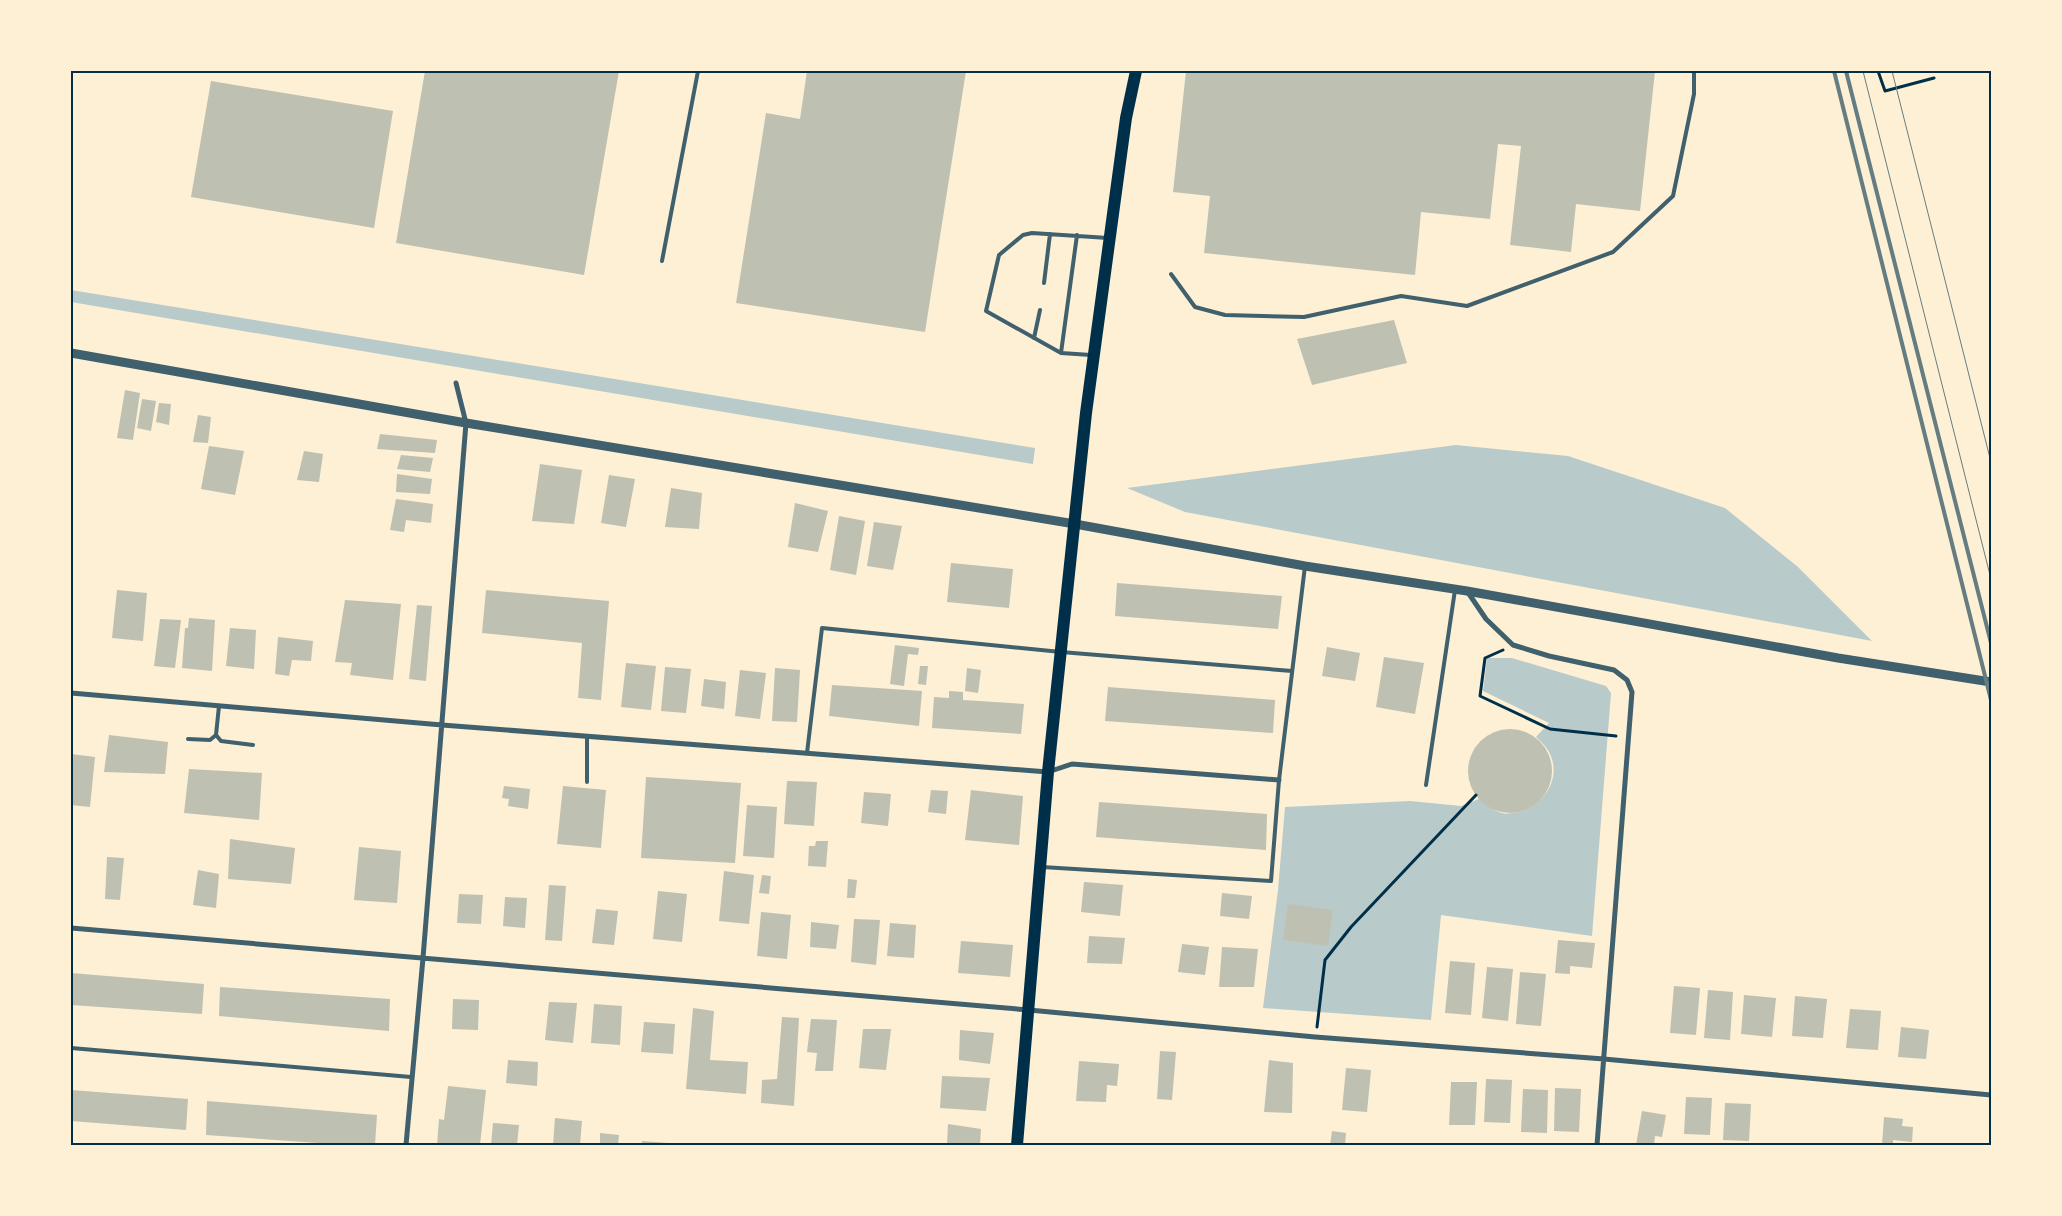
<svg xmlns="http://www.w3.org/2000/svg" width="2062" height="1216" font-family="'IBM Plex Sans',sans-serif">
  <style>
    .green { fill: #b9caca }
    .building { fill: #bec0b2 }
    .lines { fill: none; stroke-linecap: round; stroke-linejoin: round }
    .path { stroke: #003049; stroke-width: 3 }
    .service { stroke: #3f606c; stroke-width: 4 }
    .minor { stroke: #3f606c; stroke-width: 5 }
    .tertiary { stroke: #3f606c; stroke-width: 9 }
    .primary { stroke: #003049; stroke-width: 12 }
    .tram { stroke: #657d81; stroke-width: 1 }
    .rail { stroke: #657d81; stroke-width: 4 }
    .neatline { fill: none; stroke: #003049; stroke-width: 2 }
  </style>
  <rect width="100%" height="100%" fill="#fdf0d5"/>
  <path class="green" d="M 71,290 L 1035,448 L 1033,464 L 71,302 Z
    M 1456,445 L 1568,456 L 1725,508 L 1798,567 L 1872,641 L 1185,512 L 1127,488 Z
    M 1487,658 L 1512,658 L 1606,686 L 1611,693 L 1592,936 L 1441,915 L 1431,1020 L 1263,1008 L 1278,890 L 1285,807 L 1410,801 L 1461,806 L 1479,799 C 1486,805 1494,811 1502,813 C 1508,815 1516,812 1522,811 C 1546,803 1562,776 1549,752 C 1546,746 1541,742 1536,737 L 1549,723 L 1483,691 Z"/>
  <path class="building" d="M 425,71 L 619,71 L 584,275 L 396,243 Z
    M 807,71 L 966,71 L 925,332 L 736,303 L 766,113 L 800,119 Z
    M 1186,71 L 1655,71 L 1640,211 L 1576,204 L 1571,252 L 1510,245 L 1521,146 L 1498,144 L 1490,219 L 1421,212 L 1415,275 L 1204,253 L 1210,196 L 1173,192 Z
    M 211,81 L 393,111 L 374,228 L 191,197 Z
    M 1394,320 L 1407,363 L 1312,385 L 1297,339 Z
    M 125,390 L 140,393 L 133,440 L 117,438 Z
    M 142,399 L 156,401 L 151,431 L 137,428 Z
    M 159,403 L 171,404 L 169,425 L 156,422 Z
    M 198,415 L 211,417 L 208,443 L 193,442 Z
    M 380,434 L 437,440 L 435,453 L 377,449 Z
    M 209,446 L 244,451 L 235,495 L 201,489 Z
    M 304,451 L 323,454 L 319,482 L 297,480 Z
    M 401,455 L 433,458 L 430,472 L 397,469 Z
    M 540,464 L 582,470 L 574,524 L 532,521 Z
    M 397,474 L 432,479 L 430,494 L 396,492 Z
    M 609,475 L 635,479 L 626,527 L 601,523 Z
    M 671,488 L 702,493 L 699,529 L 665,527 Z
    M 396,499 L 433,504 L 431,523 L 406,520 L 404,532 L 390,530 Z
    M 795,503 L 828,511 L 818,552 L 788,547 Z
    M 839,516 L 865,521 L 856,575 L 830,570 Z
    M 874,522 L 902,526 L 893,570 L 867,566 Z
    M 951,563 L 1013,569 L 1009,608 L 947,602 Z
    M 1117,583 L 1282,596 L 1278,629 L 1115,616 Z
    M 117,590 L 147,593 L 143,641 L 112,638 Z
    M 486,590 L 609,601 L 601,700 L 578,698 L 582,643 L 482,633 Z
    M 345,600 L 401,604 L 393,680 L 350,675 L 352,663 L 335,662 Z
    M 417,605 L 432,606 L 426,681 L 409,679 Z
    M 189,618 L 215,620 L 212,671 L 182,668 L 185,628 L 188,628 Z
    M 160,619 L 181,620 L 175,668 L 154,666 Z
    M 230,628 L 256,630 L 254,669 L 226,666 Z
    M 278,637 L 313,641 L 311,661 L 292,660 L 289,676 L 275,674 Z
    M 895,645 L 919,648 L 918,655 L 908,654 L 904,686 L 890,684 Z
    M 1327,647 L 1360,653 L 1355,681 L 1322,676 Z
    M 1384,657 L 1424,663 L 1415,714 L 1376,707 Z
    M 626,663 L 656,666 L 651,710 L 621,707 Z
    M 920,666 L 928,666 L 926,685 L 918,684 Z
    M 665,667 L 691,669 L 686,713 L 661,711 Z
    M 775,668 L 800,670 L 797,722 L 772,721 Z
    M 967,668 L 981,670 L 978,693 L 965,691 Z
    M 740,670 L 766,673 L 760,719 L 735,716 Z
    M 704,679 L 726,682 L 724,709 L 701,706 Z
    M 832,685 L 922,691 L 919,726 L 829,716 Z
    M 1108,687 L 1275,700 L 1273,733 L 1105,721 Z
    M 949,691 L 963,692 L 963,700 L 1024,704 L 1021,734 L 932,728 L 934,697 L 949,698 Z
    M1468 771a42 42 0 1 1 84 0a42 42 0 1 1-84 0Z
    M 109,735 L 168,742 L 165,774 L 104,772 Z
    M 71,754 L 95,757 L 90,807 L 71,805 Z
    M 189,769 L 262,773 L 259,820 L 184,813 Z
    M 646,777 L 741,783 L 735,863 L 641,858 Z
    M 787,781 L 817,782 L 814,826 L 784,824 Z
    M 504,786 L 530,789 L 528,809 L 508,806 L 509,799 L 502,798 Z
    M 563,786 L 606,790 L 601,848 L 557,844 Z
    M 931,790 L 948,791 L 946,814 L 928,812 Z
    M 971,790 L 1023,796 L 1019,845 L 965,840 Z
    M 864,792 L 891,794 L 888,826 L 861,823 Z
    M 1099,802 L 1267,814 L 1266,850 L 1096,837 Z
    M 747,805 L 777,807 L 774,858 L 743,856 Z
    M 230,839 L 295,848 L 291,884 L 228,879 Z
    M 816,841 L 828,841 L 826,867 L 808,866 L 809,846 L 815,846 Z
    M 359,847 L 401,851 L 397,903 L 354,900 Z
    M 107,857 L 124,858 L 120,900 L 105,899 Z
    M 198,870 L 219,874 L 216,908 L 193,905 Z
    M 724,871 L 754,875 L 749,924 L 719,921 Z
    M 762,875 L 771,876 L 769,894 L 759,893 Z
    M 848,879 L 857,880 L 855,898 L 847,898 Z
    M 1084,882 L 1123,885 L 1120,916 L 1081,912 Z
    M 549,885 L 566,886 L 562,941 L 545,940 Z
    M 658,891 L 687,894 L 682,942 L 653,939 Z
    M 1222,893 L 1252,896 L 1249,919 L 1220,916 Z
    M 459,894 L 483,895 L 481,924 L 457,923 Z
    M 505,897 L 527,898 L 525,928 L 503,926 Z
    M 1288,904 L 1333,910 L 1328,946 L 1283,940 Z
    M 596,909 L 618,911 L 614,945 L 592,943 Z
    M 761,912 L 791,915 L 787,959 L 757,956 Z
    M 854,919 L 880,920 L 876,965 L 851,962 Z
    M 811,922 L 839,925 L 836,949 L 810,947 Z
    M 890,923 L 916,925 L 914,958 L 887,956 Z
    M 1089,936 L 1125,938 L 1122,964 L 1087,963 Z
    M 1558,940 L 1595,943 L 1592,968 L 1570,966 L 1570,974 L 1555,973 Z
    M 961,941 L 1013,945 L 1010,977 L 958,973 Z
    M 1182,944 L 1209,947 L 1205,975 L 1178,972 Z
    M 1222,947 L 1258,949 L 1254,987 L 1219,987 Z
    M 1450,961 L 1475,963 L 1471,1015 L 1445,1013 Z
    M 1487,967 L 1513,969 L 1508,1021 L 1482,1018 Z
    M 1520,972 L 1546,974 L 1541,1026 L 1516,1024 Z
    M 71,973 L 204,984 L 202,1014 L 71,1005 Z
    M 1674,986 L 1700,988 L 1696,1035 L 1670,1033 Z
    M 220,987 L 390,999 L 389,1031 L 219,1016 Z
    M 1708,990 L 1733,992 L 1730,1040 L 1704,1038 Z
    M 1744,995 L 1776,998 L 1772,1037 L 1741,1034 Z
    M 1795,996 L 1827,999 L 1823,1038 L 1792,1036 Z
    M 453,999 L 479,1000 L 478,1030 L 452,1029 Z
    M 549,1002 L 577,1003 L 573,1043 L 545,1040 Z
    M 594,1004 L 622,1006 L 620,1045 L 591,1043 Z
    M 693,1008 L 714,1011 L 710,1060 L 748,1062 L 746,1094 L 686,1089 Z
    M 1850,1009 L 1881,1011 L 1878,1050 L 1846,1048 Z
    M 782,1017 L 799,1018 L 794,1106 L 761,1103 L 762,1080 L 777,1079 Z
    M 811,1019 L 837,1020 L 833,1071 L 815,1071 L 817,1053 L 807,1052 Z
    M 644,1022 L 675,1024 L 673,1054 L 641,1052 Z
    M 1901,1027 L 1929,1030 L 1926,1059 L 1898,1057 Z
    M 863,1029 L 891,1029 L 886,1070 L 859,1068 Z
    M 960,1030 L 994,1033 L 990,1064 L 959,1060 Z
    M 1160,1051 L 1176,1052 L 1172,1100 L 1157,1099 Z
    M 508,1060 L 538,1062 L 537,1086 L 506,1083 Z
    M 1269,1060 L 1293,1063 L 1292,1113 L 1264,1112 Z
    M 1079,1061 L 1119,1064 L 1117,1086 L 1107,1085 L 1106,1102 L 1076,1101 Z
    M 1346,1068 L 1371,1070 L 1367,1112 L 1342,1110 Z
    M 942,1076 L 990,1078 L 986,1111 L 940,1108 Z
    M 1486,1079 L 1512,1080 L 1510,1123 L 1484,1122 Z
    M 1451,1082 L 1477,1082 L 1475,1125 L 1449,1125 Z
    M 448,1086 L 486,1090 L 480,1145 L 437,1145 L 439,1119 L 444,1120 Z
    M 1555,1088 L 1581,1089 L 1579,1132 L 1554,1131 Z
    M 1523,1089 L 1548,1090 L 1547,1133 L 1521,1132 Z
    M 71,1090 L 188,1099 L 186,1130 L 71,1121 Z
    M 1686,1097 L 1712,1098 L 1710,1135 L 1684,1134 Z
    M 207,1101 L 377,1115 L 375,1145 L 347,1145 L 206,1135 Z
    M 1725,1103 L 1751,1104 L 1749,1141 L 1723,1140 Z
    M 1642,1111 L 1666,1115 L 1662,1137 L 1655,1136 L 1654,1145 L 1636,1145 Z
    M 1884,1117 L 1903,1119 L 1902,1126 L 1913,1127 L 1912,1142 L 1893,1140 L 1893,1145 L 1882,1145 Z
    M 555,1118 L 582,1121 L 580,1145 L 553,1145 Z
    M 493,1123 L 519,1125 L 517,1145 L 491,1145 Z
    M 948,1124 L 981,1129 L 980,1145 L 947,1145 Z
    M 1332,1131 L 1346,1133 L 1345,1145 L 1330,1145 Z
    M 600,1133 L 619,1135 L 618,1145 L 600,1145 Z
    M 642,1141 L 669,1143 L 669,1145 L 642,1145 Z"/>
  <g class="lines">
    <path class="path" d="M 1878,71 L 1885,91 L 1934,78
      M 1503,650 L 1485,658 L 1480,696 L 1550,729 L 1616,736
      M 1317,1027 L 1325,960 L 1351,927 L 1476,795"/>
    <path class="service" d="M 662,261 L 698,71
      M 1171,274 L 1195,307 L 1225,315 L 1304,317 L 1401,296 L 1467,306 L 1613,252 L 1673,196 L 1694,94 L 1694,71
      M 1044,283 L 1050,234
      M 1034,338 L 1040,310
      M 1061,353 L 1077,235
      M 1091,355 L 1061,353 L 986,311 L 999,255 L 1023,235 L 1032,233 L 1108,238
      M 219,706 L 216,735 L 221,741 L 253,745
      M 587,736 L 587,782
      M 188,739 L 210,740 L 216,735
      M 807,753 L 822,628 L 1061,652 L 1292,671
      M 1426,785 L 1455,590
      M 1042,867 L 1271,881 L 1279,780 L 1305,566
      M 71,1048 L 411,1077"/>
    <path class="minor" d="M 1467,591 L 1486,619 L 1513,645 L 1549,656 L 1614,670 L 1627,680 L 1632,692 L 1597,1145
      M 71,693 L 442,725 L 1048,772 L 1072,764 L 1279,780
      M 71,928 L 1029,1010 L 1315,1037 L 1604,1059 L 1991,1095
      M 406,1145 L 423,958 L 466,423 L 456,383"/>
    <path class="tertiary" d="M 71,353 L 466,423 L 1075,524 L 1305,566 L 1467,591 L 1838,658 L 1991,682"/>
    <path class="primary" d="M 1017,1145 L 1048,772 L 1086,413 L 1126,118 L 1136,71"/>
    <path class="tram" d="M 1863,71 L 1991,579
      M 1892,71 L 1991,462"/>
    <path class="rail" d="M 1834,71 L 1991,700
      M 1846,71 L 1991,643"/>
  </g>
  <rect width="2062" height="1216" fill="none" stroke="#fdf0d5" stroke-width="145"/>
  <rect x="72" y="72" width="1918" height="1072" class="neatline"/>
</svg>
